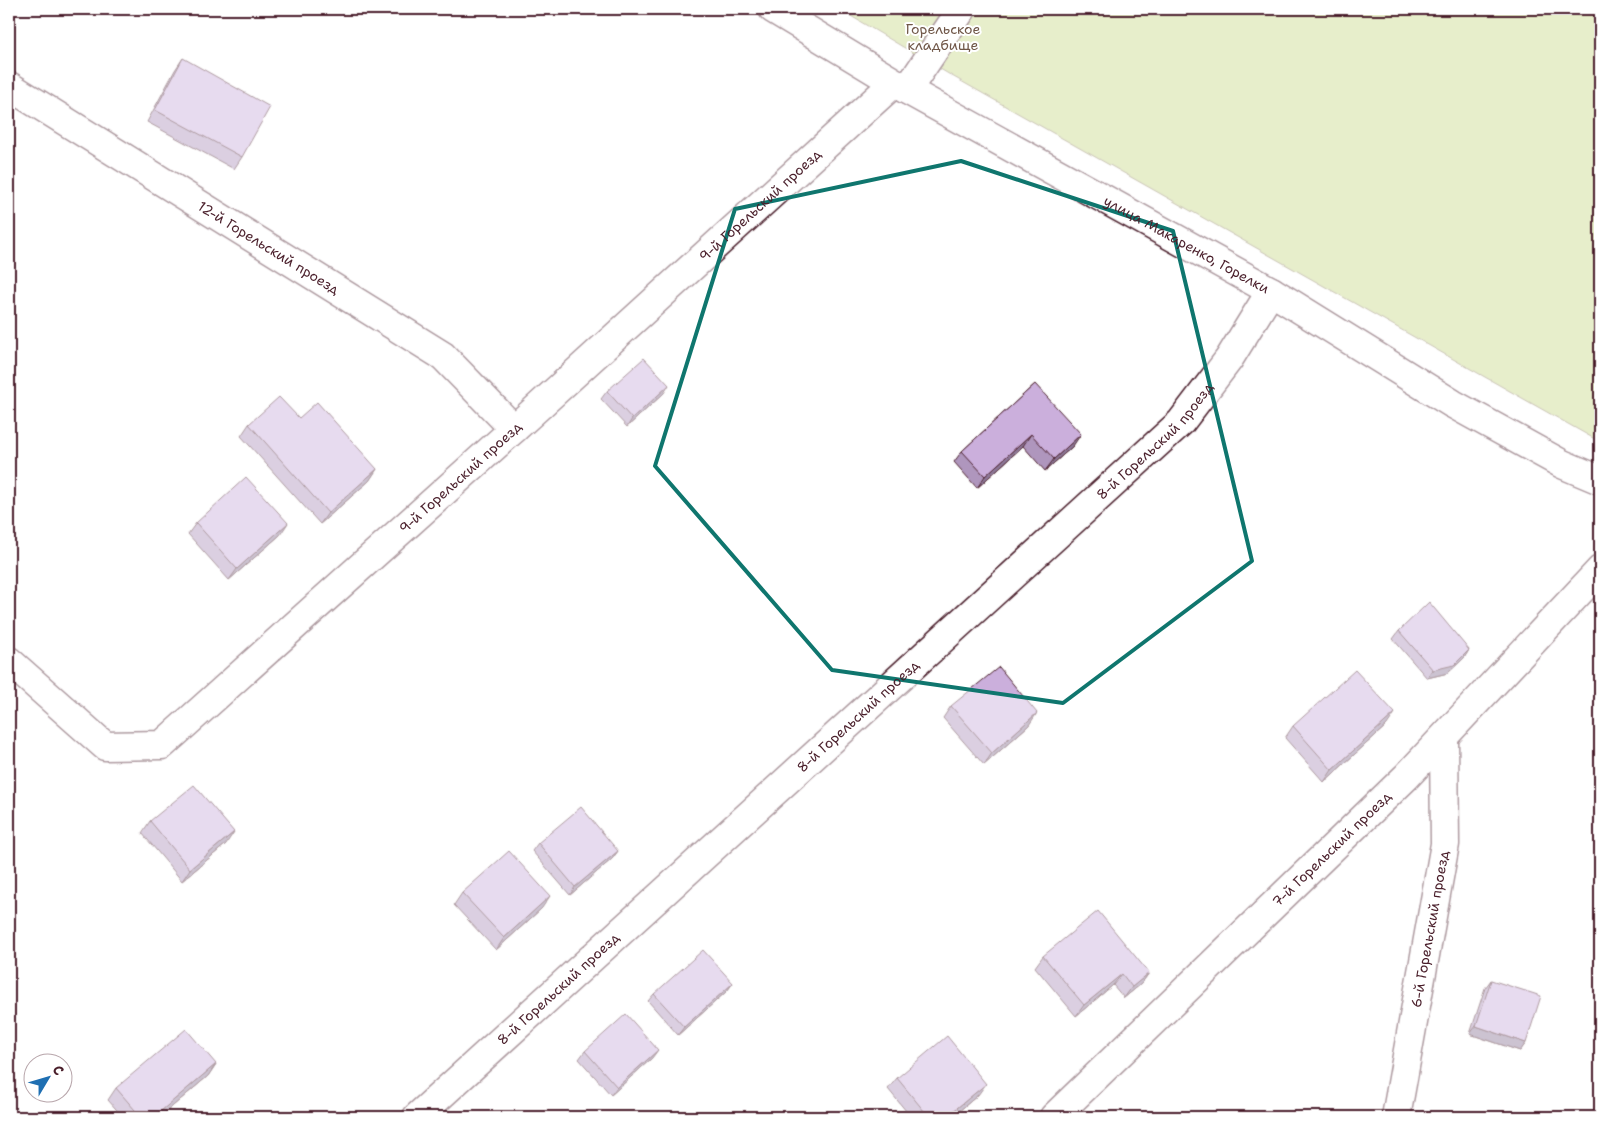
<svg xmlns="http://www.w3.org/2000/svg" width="1609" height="1126" font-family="'Shantell Sans',sans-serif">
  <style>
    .green { fill: #c9d98d; stroke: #8a7c5c }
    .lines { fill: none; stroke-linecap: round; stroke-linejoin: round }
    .minor-casing { stroke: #4a1f2b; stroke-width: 31 }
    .minor { stroke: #fff; stroke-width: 28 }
    .wall { fill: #af96bd; stroke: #4a1f2b }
    .shaded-wall { fill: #8e7a9a; stroke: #4a1f2b }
    .building { fill: #cbafdc; stroke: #4a1f2b }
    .marked { fill: none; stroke: #0f766e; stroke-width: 4; stroke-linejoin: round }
    .labels { text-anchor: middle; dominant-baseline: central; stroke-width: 4; stroke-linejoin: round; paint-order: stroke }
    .park-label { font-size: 14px; fill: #705748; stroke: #fff }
    .street-label { font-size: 14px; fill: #4a1f2b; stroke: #fff }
  </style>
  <rect width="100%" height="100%" fill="#fff"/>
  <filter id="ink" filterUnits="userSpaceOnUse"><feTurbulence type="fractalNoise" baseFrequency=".02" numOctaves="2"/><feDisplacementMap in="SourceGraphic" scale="10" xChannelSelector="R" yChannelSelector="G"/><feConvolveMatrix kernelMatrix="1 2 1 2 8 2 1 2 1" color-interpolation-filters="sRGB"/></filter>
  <g filter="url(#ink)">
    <path class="green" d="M 839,9 L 1600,9 L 1600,442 L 952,76 Z"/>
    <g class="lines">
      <g class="minor-casing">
        <g id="minor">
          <path id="s1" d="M 773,9 L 907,90 L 1271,291 L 1453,404 L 1562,464 L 1600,480"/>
          <path id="s2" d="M 9,86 L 443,356 L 514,429"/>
          <path d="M 907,90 L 962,9"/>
          <path id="s3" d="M 9,661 L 105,746 L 162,745 L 514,429 L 894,83"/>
          <path id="s4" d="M 417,1117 L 1181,422 L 1229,359 L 1271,291"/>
          <path id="s5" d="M 1054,1117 L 1406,777 L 1600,570"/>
          <path id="s6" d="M 1396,1117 L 1445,844 L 1444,738"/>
        </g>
      </g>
      <use href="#minor" class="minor"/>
    </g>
    <path class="wall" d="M 183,58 L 242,157 L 234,169 L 147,122 L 175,70 Z
      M 1035,384 L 1073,446 L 1045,471 L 1023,446 L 977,488 L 954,462 L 962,451 Z
      M 607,391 L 664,393 L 627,427 L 601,399 Z
      M 299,418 L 377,469 L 369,481 L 320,524 L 241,436 L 249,424 Z
      M 196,523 L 280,535 L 229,580 L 188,534 Z
      M 1399,631 L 1469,650 L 1464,658 L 1448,673 L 1427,678 L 1393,639 Z
      M 951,706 L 1029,725 L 984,765 L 943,718 Z
      M 1387,725 L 1324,782 L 1285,738 L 1293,726 Z
      M 150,821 L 226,844 L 182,881 L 142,833 Z
      M 538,843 L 618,851 L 612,859 L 570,895 L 532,851 Z
      M 462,893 L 542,908 L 496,950 L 454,905 Z
      M 1043,956 L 1149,973 L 1141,984 L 1124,998 L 1113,985 L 1076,1016 L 1035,967 Z
      M 1491,980 L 1526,1043 L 1520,1051 L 1470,1034 L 1485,988 Z
      M 733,983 L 727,991 L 678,1035 L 648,1001 L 654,994 Z
      M 585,1051 L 652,1058 L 611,1095 L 579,1059 Z
      M 216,1064 L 208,1076 L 160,1117 L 123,1117 L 108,1100 L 116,1088 Z
      M 897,1078 L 978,1095 L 952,1117 L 911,1117 L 888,1089 Z"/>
    <path class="shaded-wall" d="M 669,385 L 664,393 L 627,427 L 632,419 Z
      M 1031,434 L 1023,446 L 977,488 L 985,476 Z
      M 1081,434 L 1073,446 L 1045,471 L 1054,459 Z
      M 377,469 L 369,481 L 320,524 L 328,513 Z
      M 288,523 L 280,535 L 229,580 L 237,569 Z
      M 1469,650 L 1464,658 L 1448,673 L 1427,678 L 1433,670 Z
      M 1037,713 L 1029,725 L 984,765 L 992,753 Z
      M 1395,713 L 1387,725 L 1324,782 L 1332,770 Z
      M 234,832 L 226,844 L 182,881 L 190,869 Z
      M 618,851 L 612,859 L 570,895 L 575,887 Z
      M 550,896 L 542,908 L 496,950 L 504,938 Z
      M 1149,973 L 1141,984 L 1124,998 L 1132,987 Z
      M 1122,974 L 1113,985 L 1076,1016 L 1084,1005 Z
      M 733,983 L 727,991 L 678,1035 L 684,1027 Z
      M 1476,1026 L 1526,1043 L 1520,1051 L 1470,1034 Z
      M 658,1050 L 652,1058 L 611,1095 L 617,1087 Z
      M 216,1064 L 208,1076 L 160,1117 L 154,1117 Z
      M 986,1084 L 978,1095 L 952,1117 L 946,1117 Z"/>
    <path class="building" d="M 183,58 L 270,107 L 242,157 L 155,110 Z
      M 644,358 L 669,385 L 632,419 L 607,391 Z
      M 1035,384 L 1081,434 L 1054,459 L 1031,434 L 985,476 L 962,451 Z
      M 279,397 L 299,418 L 317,402 L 377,469 L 328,513 L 249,424 Z
      M 246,477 L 288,523 L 237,569 L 196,523 Z
      M 1429,602 L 1469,650 L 1454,665 L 1433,670 L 1399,631 Z
      M 999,667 L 1037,713 L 992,753 L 951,706 Z
      M 1355,670 L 1395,713 L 1332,770 L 1293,726 Z
      M 194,785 L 234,832 L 190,869 L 150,821 Z
      M 581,807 L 618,851 L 575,887 L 538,843 Z
      M 509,851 L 550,896 L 504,938 L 462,893 Z
      M 1098,911 L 1149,973 L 1132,987 L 1122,974 L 1084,1005 L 1043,956 Z
      M 703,950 L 733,983 L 684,1027 L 654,994 Z
      M 1491,980 L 1541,996 L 1526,1043 L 1476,1026 Z
      M 626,1014 L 658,1050 L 617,1087 L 585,1051 Z
      M 186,1029 L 216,1064 L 154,1117 L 141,1117 L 116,1088 Z
      M 947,1036 L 986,1084 L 946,1117 L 929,1117 L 897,1078 Z"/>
  </g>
  <path d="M0 0H1609V1126H0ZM 961,161 L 1173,231 L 1252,561 L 1063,703 L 832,670 L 655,466 L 735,209 Z" fill="#fff" fill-opacity=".55" fill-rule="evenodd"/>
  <path class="marked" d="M 961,161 L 1173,231 L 1252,561 L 1063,703 L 832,670 L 655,466 L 735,209 Z"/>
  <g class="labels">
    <g class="park-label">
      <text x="943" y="29">Горельское<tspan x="943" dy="16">кладбище</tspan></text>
    </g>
    <g class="street-label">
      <text stroke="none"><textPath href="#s3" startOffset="991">9-й Горельский проезд</textPath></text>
      <text stroke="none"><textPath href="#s1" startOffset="476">улица Макаренко, Горелки</textPath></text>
      <text stroke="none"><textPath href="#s2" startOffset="306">12-й Горельский проезд</textPath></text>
      <text stroke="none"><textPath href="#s4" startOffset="1001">8-й Горельский проезд</textPath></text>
      <text stroke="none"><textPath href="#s3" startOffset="586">9-й Горельский проезд</textPath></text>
      <text stroke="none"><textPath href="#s4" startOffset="596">8-й Горельский проезд</textPath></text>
      <text stroke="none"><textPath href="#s5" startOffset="386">7-й Горельский проезд</textPath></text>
      <text stroke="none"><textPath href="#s6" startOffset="191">6-й Горельский проезд</textPath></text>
      <text stroke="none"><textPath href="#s4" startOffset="191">8-й Горельский проезд</textPath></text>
    </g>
  </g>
  <rect width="1609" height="1126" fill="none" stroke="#fff" stroke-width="30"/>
  <rect x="15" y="15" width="1579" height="1096" fill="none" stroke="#4a1f2b" stroke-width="2" filter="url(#ink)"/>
  <g transform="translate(48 1078) rotate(52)"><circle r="24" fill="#ffffff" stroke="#b7a5aa"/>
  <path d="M0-4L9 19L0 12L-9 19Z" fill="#1f6fb2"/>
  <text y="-8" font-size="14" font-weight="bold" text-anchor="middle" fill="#4a1f2b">С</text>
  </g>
</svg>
